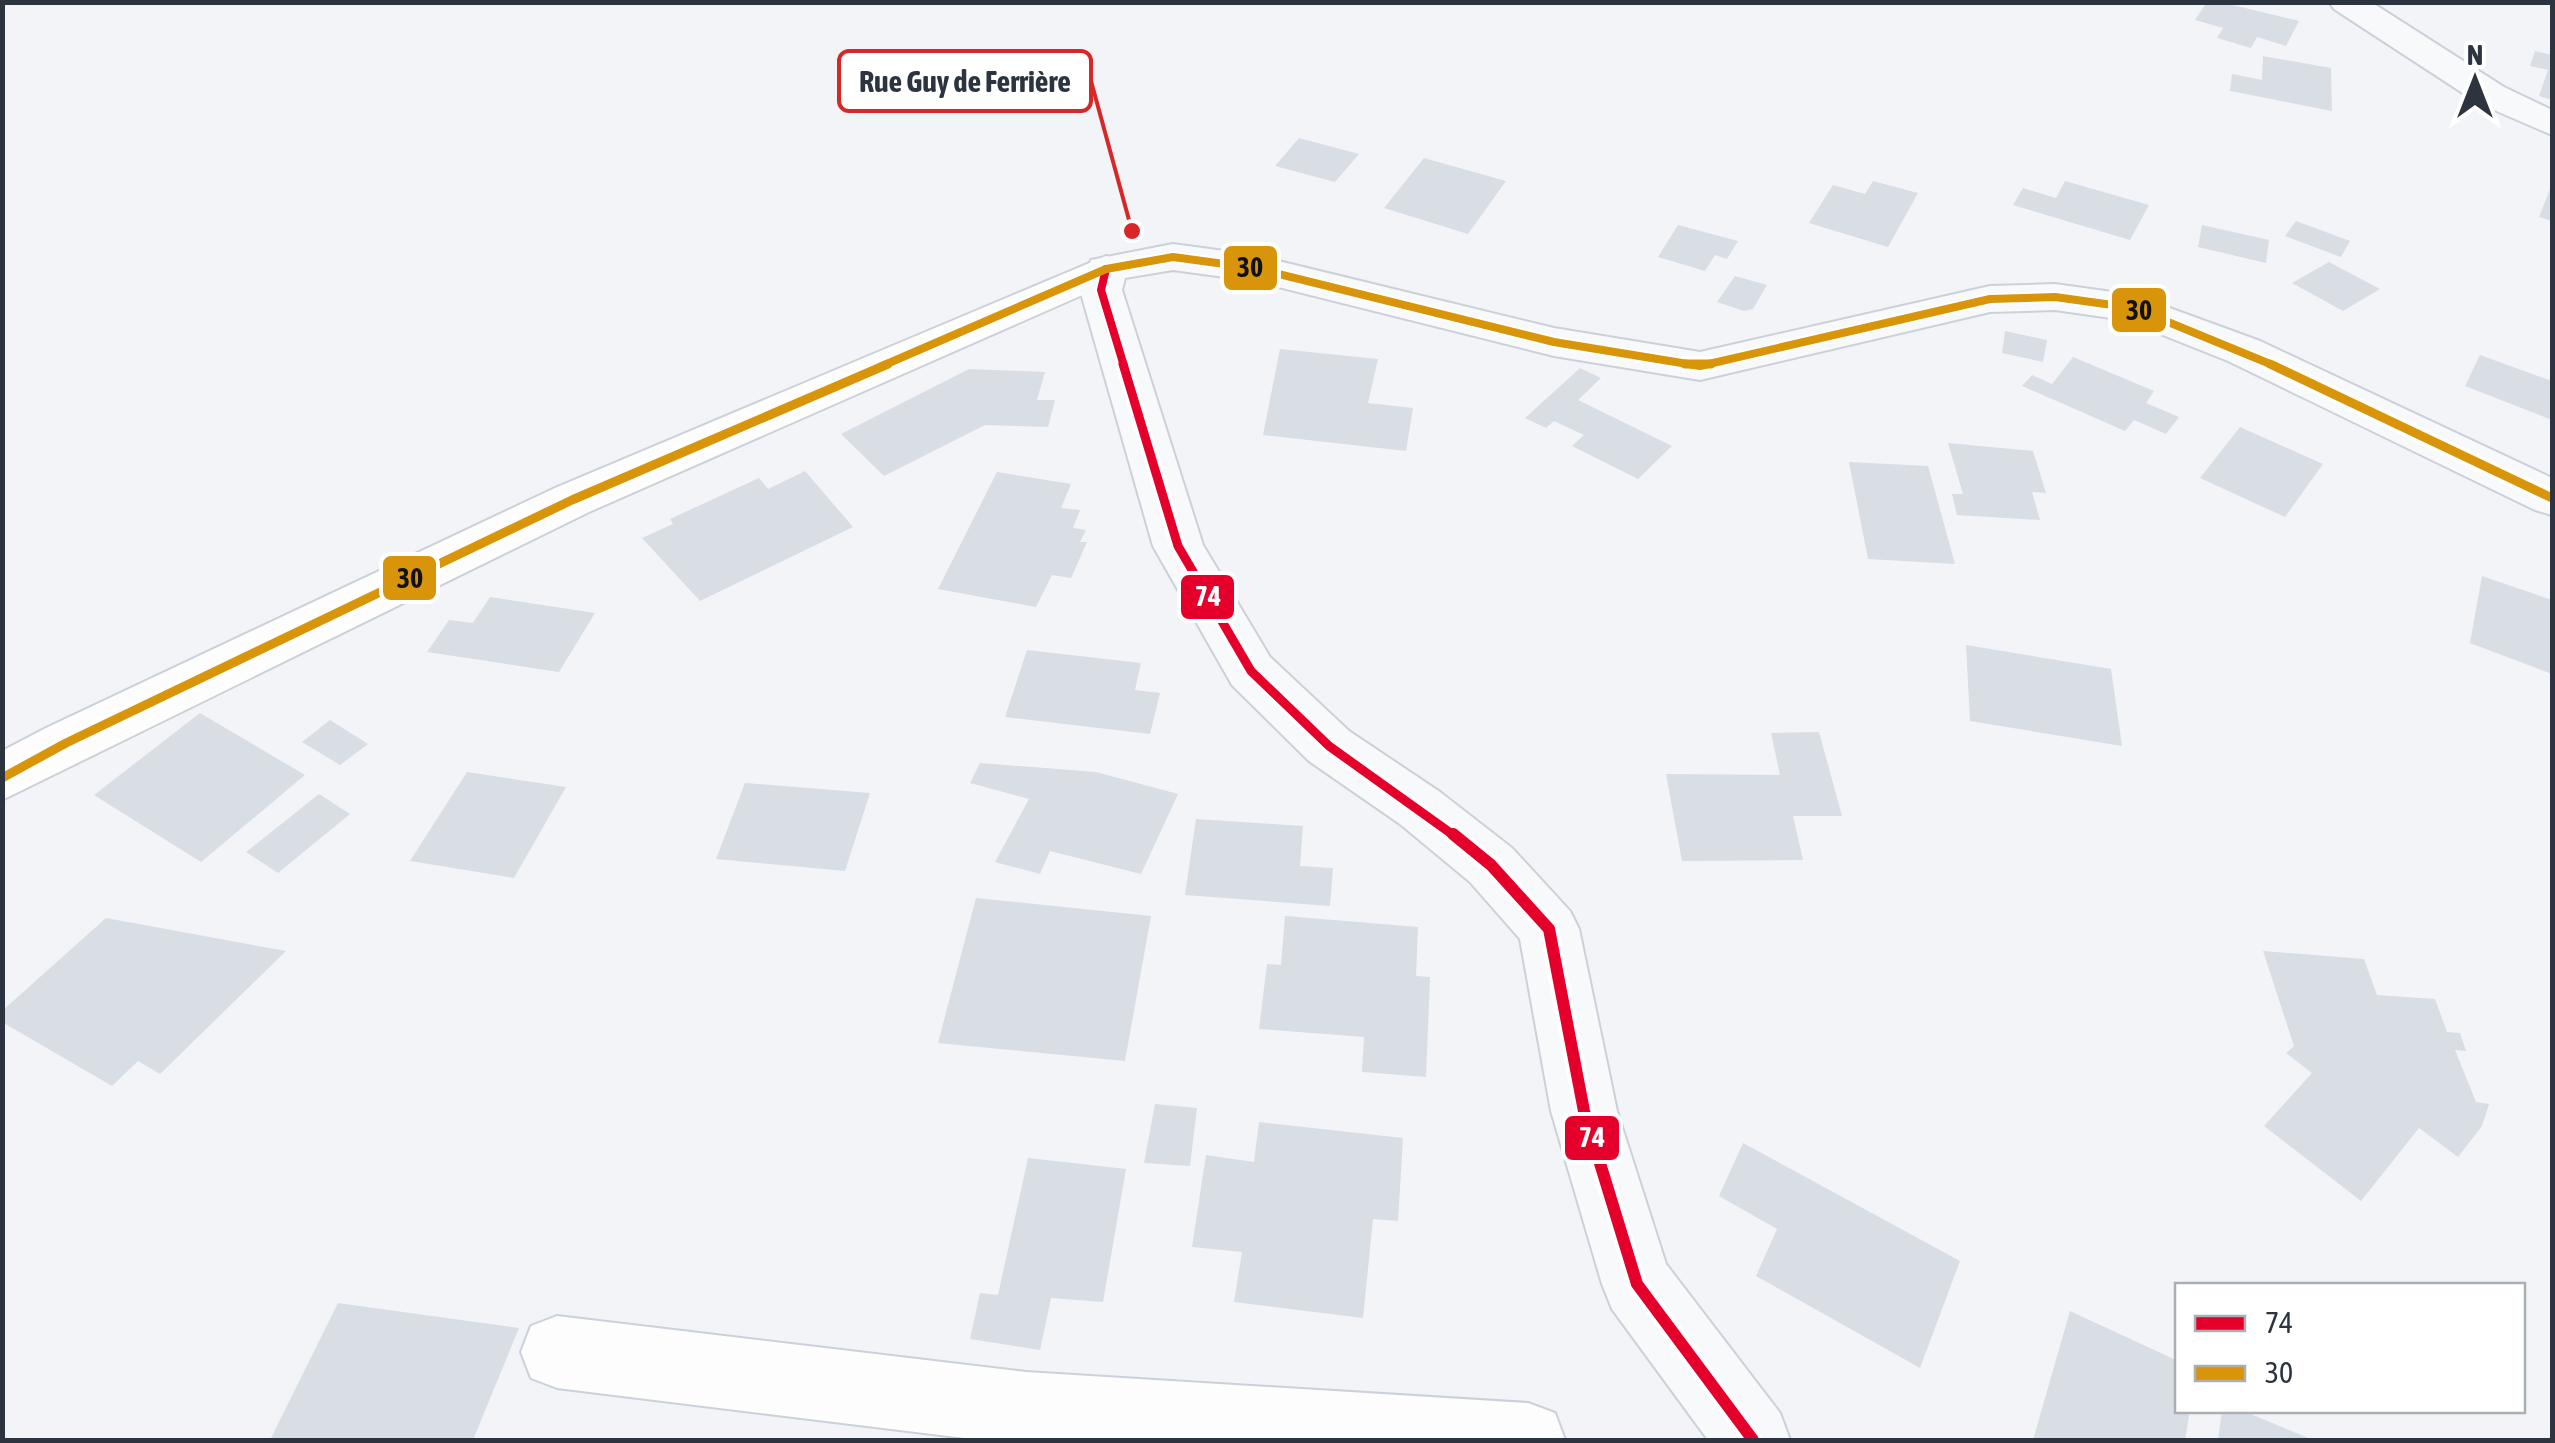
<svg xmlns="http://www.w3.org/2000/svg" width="2555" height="1443" font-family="'Asap Condensed',sans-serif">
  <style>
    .building { fill: #d9dee5 }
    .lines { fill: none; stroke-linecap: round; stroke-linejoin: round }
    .street-casing { stroke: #ccd1d9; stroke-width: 4 }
    .secondary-casing { stroke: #ccd1d9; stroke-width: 4 }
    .street { fill: #fdfdfe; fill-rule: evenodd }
    .secondary { fill: #f7f9fb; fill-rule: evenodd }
    .bus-1-far2-casing { stroke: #fff; stroke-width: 12 }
    .bus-1-far1-casing { stroke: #fff; stroke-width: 16 }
    .bus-1-casing { stroke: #fff; stroke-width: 20 }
    .bus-2-far1-casing { stroke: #fff; stroke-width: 12 }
    .bus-2-casing { stroke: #fff; stroke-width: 16 }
    .bus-1-far2 { stroke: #e4002b; stroke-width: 8 }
    .bus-1-far1 { stroke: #e4002b; stroke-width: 9 }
    .bus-1 { stroke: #e4002b; stroke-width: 12 }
    .bus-2-far1 { stroke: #d9950a; stroke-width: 8 }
    .bus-2 { stroke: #d9950a; stroke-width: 9 }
    .leader { fill: none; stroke: #d62828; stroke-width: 4 }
    .callout-dot { fill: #d62828; stroke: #fff; stroke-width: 4 }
    .callout { fill: #fff; stroke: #d62828; stroke-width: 4 }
    .callout-label { font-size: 30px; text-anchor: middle; font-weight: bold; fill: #2c3440 }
    .line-badge { stroke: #fff; stroke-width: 4 }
    .badge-label { font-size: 28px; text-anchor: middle; font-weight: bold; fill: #fff }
    .pale-badge-label { font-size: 28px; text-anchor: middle; font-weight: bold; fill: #111 }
  </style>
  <rect width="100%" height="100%" fill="#f2f4f7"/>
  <path class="building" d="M 2207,2 L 2220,2 L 2299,21 L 2286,46 L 2257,37 L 2251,48 L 2217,38 L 2223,28 L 2195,20 Z
    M 2535,51 L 2552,55 L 2552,100 L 2539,96 L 2548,70 L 2530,66 Z
    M 2263,56 L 2331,68 L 2332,111 L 2230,91 L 2232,74 L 2262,80 Z
    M 1299,138 L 1359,154 L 1335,182 L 1275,166 Z
    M 1424,158 L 1506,181 L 1468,234 L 1384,208 Z
    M 1873,181 L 1918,193 L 1888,247 L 1809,223 L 1833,185 L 1865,194 Z
    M 2065,181 L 2149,205 L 2130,240 L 2013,205 L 2023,188 L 2056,198 Z
    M 2552,184 L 2552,221 L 2539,217 Z
    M 2296,221 L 2350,241 L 2341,257 L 2285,236 Z
    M 1678,225 L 1738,241 L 1727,259 L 1715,255 L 1705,271 L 1658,257 Z
    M 2202,225 L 2269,240 L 2266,263 L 2198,247 Z
    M 2329,262 L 2380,289 L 2343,311 L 2292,283 Z
    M 1735,276 L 1767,285 L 1753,309 L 1744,311 L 1717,302 Z
    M 2005,331 L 2047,340 L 2043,362 L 2002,353 Z
    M 1280,349 L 1378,359 L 1368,403 L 1413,408 L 1406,451 L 1263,435 Z
    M 2480,355 L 2552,381 L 2552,420 L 2465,386 Z
    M 2073,357 L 2154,391 L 2146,403 L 2179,417 L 2166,434 L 2134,420 L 2125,431 L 2022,386 L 2032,375 L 2052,384 Z
    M 1580,368 L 1601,378 L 1578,400 L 1672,446 L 1638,479 L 1572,446 L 1584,435 L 1554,421 L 1546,428 L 1525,418 Z
    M 969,369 L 1045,372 L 1037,400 L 1055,400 L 1048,427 L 985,425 L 884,476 L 841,434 Z
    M 2240,427 L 2323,464 L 2285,517 L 2200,478 Z
    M 1948,443 L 2033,451 L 2046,493 L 2032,492 L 2040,520 L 1957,515 L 1952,494 L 1963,494 Z
    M 1849,462 L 1928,466 L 1955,564 L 1868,559 Z
    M 805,471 L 853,527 L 700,601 L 642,538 L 673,524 L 670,519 L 759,478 L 768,489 Z
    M 997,472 L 1071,484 L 1061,508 L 1080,510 L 1073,528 L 1086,530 L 1080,542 L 1087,542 L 1071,578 L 1052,575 L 1036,607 L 938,589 Z
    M 2482,576 L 2552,600 L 2552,674 L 2470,643 Z
    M 490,597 L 595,613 L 559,672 L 427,652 L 449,620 L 473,623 Z
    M 1966,645 L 2111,669 L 2122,746 L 1970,721 Z
    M 1027,650 L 1141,663 L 1135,690 L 1160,693 L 1150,734 L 1005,717 Z
    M 200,713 L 305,775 L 201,862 L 94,795 Z
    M 330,720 L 368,744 L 340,765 L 302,742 Z
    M 1819,732 L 1842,816 L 1793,816 L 1803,860 L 1682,861 L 1666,774 L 1780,775 L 1771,733 Z
    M 980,763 L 1096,772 L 1178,794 L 1141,874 L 1050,851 L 1040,874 L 995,862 L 1029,799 L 970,783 Z
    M 467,772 L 566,787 L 514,878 L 410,861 Z
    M 745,783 L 870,793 L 845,871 L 716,859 Z
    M 319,794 L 350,814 L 278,873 L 246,852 Z
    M 1196,819 L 1303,826 L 1300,866 L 1333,868 L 1330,906 L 1185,895 Z
    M 976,898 L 1151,916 L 1125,1061 L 938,1043 Z
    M 1285,916 L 1418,927 L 1416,976 L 1430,977 L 1426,1077 L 1362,1072 L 1364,1037 L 1259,1029 L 1267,964 L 1281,965 Z
    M 106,918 L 286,951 L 160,1074 L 138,1061 L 112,1086 L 2,1022 L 2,1011 Z
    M 2263,951 L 2364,959 L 2377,995 L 2435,999 L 2447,1032 L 2460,1033 L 2466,1051 L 2455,1050 L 2476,1102 L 2489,1104 L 2482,1126 L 2458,1157 L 2419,1128 L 2361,1201 L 2264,1126 L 2312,1073 L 2286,1053 L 2294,1046 Z
    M 1155,1104 L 1197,1108 L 1190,1166 L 1144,1163 Z
    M 1259,1122 L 1403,1138 L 1398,1221 L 1373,1219 L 1363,1318 L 1234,1302 L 1242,1252 L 1192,1247 L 1206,1155 L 1254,1162 Z
    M 1743,1143 L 1960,1261 L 1920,1368 L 1756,1276 L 1777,1229 L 1719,1196 Z
    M 1028,1158 L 1126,1169 L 1103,1302 L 1051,1298 L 1040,1350 L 970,1339 L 980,1293 L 998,1295 Z
    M 338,1303 L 519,1328 L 473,1440 L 270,1440 Z
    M 2070,1311 L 2178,1361 L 2178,1410 L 2190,1410 L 2185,1440 L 2033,1440 Z
    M 2222,1410 L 2241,1410 L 2313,1440 L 2218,1440 Z"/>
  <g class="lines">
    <g class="street-casing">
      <path id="street" d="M 1106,256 L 1121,260 L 1127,269 L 1121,278 L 589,512 L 2,800 L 2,751 L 46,728 L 555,488 Z
        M 557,1316 L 1026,1372 L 1528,1403 L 1555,1413 L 1565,1440 L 981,1440 L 557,1388 L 531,1378 L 521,1352 L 531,1326 Z"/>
    </g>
    <g class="secondary-casing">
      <path id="secondary" d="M 2329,2 L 2371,2 L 2504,87 L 2552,110 L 2552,135 L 2478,103 L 2334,9 Z
        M 1173,244 L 1254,255 L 1554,328 L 1700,352 L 1990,286 L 2055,284 L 2134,295 L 2260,341 L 2552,478 L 2552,515 L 2535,510 L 2228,361 L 2125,320 L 2055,310 L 1990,312 L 1700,380 L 1554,356 L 1254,281 L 1173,270 L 1125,278 L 1122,290 L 1203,545 L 1270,657 L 1349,731 L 1440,792 L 1512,848 L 1570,911 L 1579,929 L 1617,1111 L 1666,1264 L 1780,1413 L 1790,1440 L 1708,1440 L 1612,1309 L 1602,1284 L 1551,1111 L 1520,939 L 1470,882 L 1400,824 L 1309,761 L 1232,685 L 1153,546 L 1080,290 L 1091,260 Z"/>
    </g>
    <use href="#street" class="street"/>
    <use href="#secondary" class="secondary"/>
    <g class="bus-1-far2-casing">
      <path id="bus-1-far2" d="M 1106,269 L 1101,290 L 1124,366"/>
    </g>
    <g class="bus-1-far1-casing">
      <path id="bus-1-far1" d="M 1123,364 L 1178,546 L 1251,671 L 1329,746 L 1456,837"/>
    </g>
    <g class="bus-1-casing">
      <path id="bus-1" d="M 1453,834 L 1491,865 L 1549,929 L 1584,1111 L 1637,1284 L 1753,1440"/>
    </g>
    <g class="bus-2-far1-casing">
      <path id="bus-2-far1" d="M 882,366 L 1106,269 L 1173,257 L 1254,268 L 1554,342 L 1700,366 L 1990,299 L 2055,297 L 2134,308 L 2275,366"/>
    </g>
    <g class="bus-2-casing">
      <path id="bus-2" d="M 1685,364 L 1711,364
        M 2270,364 L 2552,498
        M 2,778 L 66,743 L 572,500 L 888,364"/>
    </g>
    <use href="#bus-1-far2" class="bus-1-far2"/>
    <use href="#bus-1-far1" class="bus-1-far1"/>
    <use href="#bus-1" class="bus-1"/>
    <use href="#bus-2-far1" class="bus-2-far1"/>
    <use href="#bus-2" class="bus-2"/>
  </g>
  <path class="leader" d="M1132 231L1091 81"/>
  <circle class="callout-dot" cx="1132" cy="231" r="10"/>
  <rect class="callout" x="839" y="51" width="252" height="60" rx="10"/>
  <g class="callout-label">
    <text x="965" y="92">Rue Guy de Ferrière</text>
  </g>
  <g class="line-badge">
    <rect x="1222" y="244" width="57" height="48" rx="10" fill="#d9950a"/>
    <rect x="2110" y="286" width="58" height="48" rx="10" fill="#d9950a"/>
    <rect x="381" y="554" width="57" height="48" rx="10" fill="#d9950a"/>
    <rect x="1179" y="573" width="57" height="48" rx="10" fill="#e4002b"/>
    <rect x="1563" y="1114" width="58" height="48" rx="10" fill="#e4002b"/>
  </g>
  <g class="badge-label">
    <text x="1208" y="606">74</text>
    <text x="1592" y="1147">74</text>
  </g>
  <g class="pale-badge-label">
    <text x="1250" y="277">30</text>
    <text x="2139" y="320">30</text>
    <text x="410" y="588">30</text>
  </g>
  <rect width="2555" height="1443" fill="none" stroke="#2c3440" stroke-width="10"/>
  <rect x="2175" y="1283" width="350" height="130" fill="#ffffff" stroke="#abaeb3" stroke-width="2.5"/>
  <rect x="2195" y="1316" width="50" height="15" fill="#e4002b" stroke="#abaeb3" stroke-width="2.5"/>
  <text x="2265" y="1333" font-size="30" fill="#2c3440">74</text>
  <rect x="2195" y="1366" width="50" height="15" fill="#d9950a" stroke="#abaeb3" stroke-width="2.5"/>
  <text x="2265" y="1383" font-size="30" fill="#2c3440">30</text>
  <g transform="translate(2475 80)" stroke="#ffffff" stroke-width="8" paint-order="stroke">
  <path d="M0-8L18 38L0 25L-18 38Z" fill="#2c3440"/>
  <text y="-15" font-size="28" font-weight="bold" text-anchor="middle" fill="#2c3440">N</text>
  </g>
</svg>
